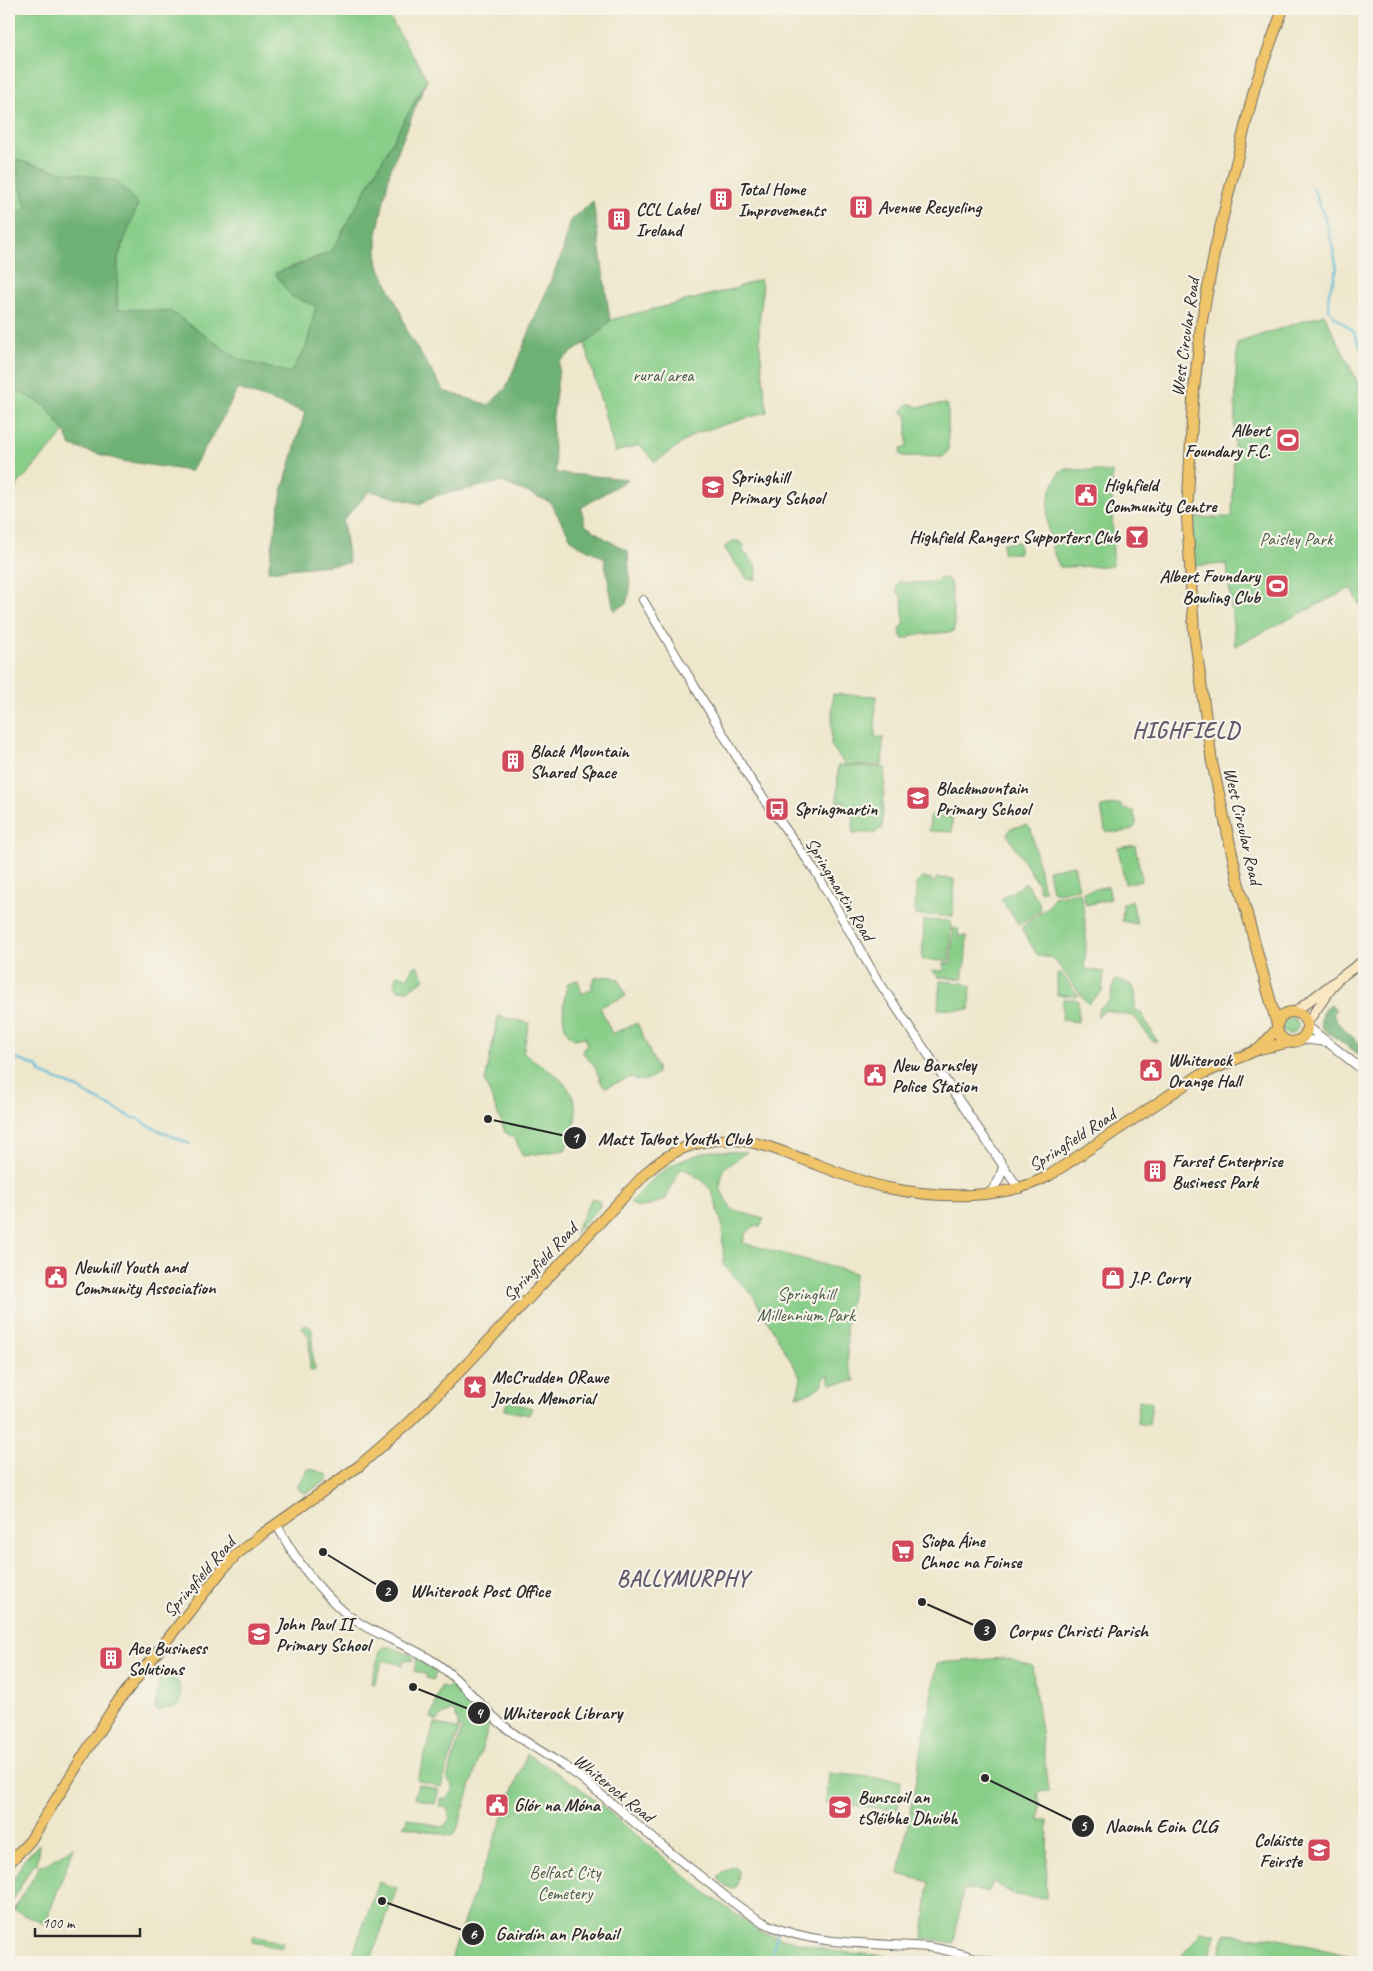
<svg xmlns="http://www.w3.org/2000/svg" width="1373" height="1971" font-family="Caveat,sans-serif">
  <style>
    .green { fill: #88ce89; stroke: #5a7c5a }
    .forest { fill: #6eb175; stroke: #4c6e50 }
    .lines { fill: none; stroke-linecap: round; stroke-linejoin: round }
    .stream { stroke: #5bbbd9; stroke-width: 2 }
    .tertiary-casing { stroke: #6f6d63; stroke-width: 10 }
    .secondary-casing { stroke: #6f6d63; stroke-width: 11 }
    .trunk-casing { stroke: #6f6d63; stroke-width: 12 }
    .tertiary { stroke: #fff; stroke-width: 8 }
    .secondary { stroke: #f9e7c3; stroke-width: 9 }
    .trunk { stroke: #f0c469; stroke-width: 10 }
    .labels { text-anchor: middle; dominant-baseline: central; stroke-width: 4.5; stroke-linejoin: round; paint-order: stroke }
    .poi-label { font-size: 18px; font-weight: bold; fill: #2b2b2b; stroke: #f7f3e8; text-anchor: start }
    .street-label { font-size: 18px; fill: #2b2b2b; stroke: #f7f3e8 }
    .park-label { font-size: 18px; fill: #475c47; stroke: #f7f3e8 }
    .district-label { font-size: 22px; font-weight: bold; letter-spacing: 1px; fill: #615b6e; stroke: #f7f3e8 }
    .leader { fill: none; stroke: #2b2b2b; stroke-width: 2 }
    .callout-dot { fill: #2b2b2b; stroke: #f7f3e8; stroke-width: 2 }
    .mark-label { font-size: 15px; text-anchor: middle; font-weight: bold; fill: #fff }
    .callout-label { font-size: 19px; text-anchor: middle; font-weight: bold; fill: #2b2b2b; stroke: #f7f3e8; stroke-width: 4.5; stroke-linejoin: round; paint-order: stroke }
  </style>
  <rect width="100%" height="100%" fill="#f7f3e8"/>
  <filter id="ink" filterUnits="userSpaceOnUse"><feTurbulence type="fractalNoise" baseFrequency=".02" numOctaves="2"/><feDisplacementMap in="SourceGraphic" scale="10" xChannelSelector="R" yChannelSelector="G"/><feConvolveMatrix kernelMatrix="1 2 1 2 8 2 1 2 1" color-interpolation-filters="sRGB"/></filter>
  <filter id="wash" filterUnits="userSpaceOnUse"><feTurbulence type="fractalNoise" baseFrequency=".0096" numOctaves="4" result="noise"/><feDisplacementMap in="SourceGraphic" scale="20" xChannelSelector="R" yChannelSelector="G"/><feGaussianBlur stdDeviation="1.12" result="paint"/><feColorMatrix in="noise" values="0 0 0 0 0 0 0 0 0 0 0 0 0 0 0 0 0 1.4 0 .05"/><feComposite in="paint" operator="in"/></filter>
  <g filter="url(#wash)">
    <rect width="100%" height="100%" fill="#eee7cc"/>
    <path class="green" d="M 9,9 L 385,10 L 427,79 L 332,251 L 276,273 L 291,296 L 316,306 L 306,348 L 290,373 L 240,360 L 170,311 L 117,309 L 118,257 L 138,204 L 58,171 L 13,159 L 26,206 L 9,223 Z
      M 760,279 C 766,295 758,313 759,330 C 760,357 764,385 767,412 L 696,433 L 655,462 L 640,445 L 615,452 L 585,344 L 598,334 L 610,320 L 733,289 Z
      M 1324,314 L 1364,395 L 1364,612 L 1351,588 L 1235,646 L 1227,564 L 1189,566 L 1187,518 L 1232,517 L 1237,343 Z
      M 9,386 L 46,406 L 65,432 L 18,484 L 9,508 Z
      M 908,404 L 913,404 L 916,407 L 946,404 L 948,407 L 948,451 L 943,457 L 902,456 L 900,454 L 901,449 L 907,447 L 907,415 L 902,413 L 902,410 Z
      M 1068,469 L 1112,472 L 1113,566 L 1060,567 C 1049,547 1044,517 1050,493 C 1052,486 1057,478 1060,471 Z
      M 733,541 L 738,541 L 742,543 L 745,547 L 742,550 L 757,566 L 756,579 L 747,579 L 724,548 Z
      M 1019,542 L 1019,553 L 1003,553 L 1003,543 Z
      M 946,578 L 950,582 L 955,626 L 953,632 L 911,635 L 909,638 L 903,639 L 901,636 L 900,628 L 904,625 L 902,596 L 897,593 L 897,586 L 899,582 L 901,581 L 904,583 L 936,582 L 939,579 Z
      M 833,694 L 876,696 L 875,737 L 883,737 L 882,766 L 845,765 L 831,745 Z
      M 838,765 L 885,768 L 882,829 L 879,829 L 876,833 L 853,833 L 854,810 L 845,809 L 845,802 L 837,802 Z
      M 1120,804 L 1124,809 L 1133,811 C 1134,814 1136,819 1136,823 C 1136,833 1114,833 1107,832 L 1105,830 L 1101,807 Z
      M 930,815 L 952,817 L 952,832 L 929,831 Z
      M 1027,825 L 1031,829 L 1043,887 L 1045,890 L 1043,892 L 1041,892 L 1038,888 L 1038,884 L 1007,834 L 1011,828 Z
      M 1135,845 L 1142,880 L 1125,884 L 1118,848 Z
      M 1074,865 L 1079,889 L 1058,893 L 1052,891 L 1048,870 Z
      M 922,878 L 930,878 L 934,883 L 937,878 L 954,879 L 953,916 L 915,915 L 916,884 Z
      M 1026,883 L 1039,902 L 1040,911 L 1019,925 L 1001,899 Z
      M 1108,886 L 1111,899 L 1086,905 L 1083,892 Z
      M 1080,892 C 1086,918 1088,942 1084,969 L 1104,972 L 1102,991 L 1088,1004 L 1053,958 L 1038,956 L 1021,928 L 1049,906 L 1054,897 Z
      M 1132,900 L 1137,924 L 1122,921 L 1123,904 Z
      M 924,920 L 951,921 L 949,961 L 922,960 Z
      M 953,928 L 958,929 L 959,936 L 967,936 L 965,967 L 963,970 L 963,979 L 938,977 L 932,970 L 944,971 L 944,963 L 951,963 Z
      M 417,965 L 425,979 L 411,988 L 406,990 L 401,989 L 400,991 L 396,987 L 394,982 L 396,976 L 400,975 L 407,978 L 413,967 Z
      M 1057,973 L 1061,973 L 1079,996 L 1057,995 Z
      M 610,976 L 619,980 L 626,996 L 600,1007 L 612,1034 L 637,1023 L 657,1068 L 657,1073 C 650,1080 639,1084 632,1077 L 606,1087 L 602,1084 L 594,1065 L 583,1053 L 583,1049 L 587,1047 L 585,1037 L 575,1039 C 558,1033 563,996 568,983 L 578,980 L 582,994 L 592,989 L 592,983 L 595,978 Z
      M 1115,980 C 1135,983 1137,989 1135,1009 L 1142,1014 L 1157,1041 L 1152,1041 L 1135,1017 L 1106,1010 L 1097,1016 L 1099,1009 L 1110,1000 Z
      M 940,981 L 963,983 L 971,986 L 970,1010 L 938,1009 Z
      M 1063,999 L 1076,999 L 1078,1001 L 1078,1022 L 1062,1020 Z
      M 498,1016 L 529,1023 L 523,1053 C 552,1073 584,1086 574,1128 C 573,1135 568,1143 565,1150 L 523,1156 L 515,1139 L 505,1132 L 485,1082 Z
      M1282 1026a8 8 0 1 1 16 0a8 8 0 1 1-16 0Z
      M 711,1151 L 747,1152 L 723,1169 L 720,1188 L 731,1209 L 764,1219 L 760,1226 L 754,1226 L 745,1235 L 743,1243 L 855,1273 L 846,1324 L 848,1364 L 855,1381 L 831,1384 L 828,1375 L 824,1377 L 823,1384 L 811,1393 L 797,1396 L 801,1378 L 752,1294 L 724,1266 L 722,1224 L 712,1191 L 703,1181 L 685,1169 L 680,1170 L 665,1200 L 640,1208 L 630,1203 C 659,1171 669,1162 711,1151 Z
      M 592,1198 L 599,1201 L 600,1207 L 573,1234 Z
      M 308,1325 L 312,1330 L 313,1364 L 315,1365 L 315,1370 L 310,1370 L 309,1337 L 301,1327 Z
      M 1139,1400 L 1152,1402 L 1149,1425 L 1137,1423 Z
      M 508,1401 L 532,1408 L 529,1415 L 504,1410 Z
      M 309,1468 L 328,1475 L 328,1480 L 306,1493 L 301,1492 L 297,1486 Z
      M 384,1647 L 391,1647 L 413,1656 L 412,1661 L 405,1659 L 402,1665 L 383,1660 L 374,1685 L 371,1683 L 380,1651 Z
      M 417,1658 L 436,1673 L 433,1680 L 426,1678 L 427,1675 L 414,1671 Z
      M 1005,1658 L 1032,1666 L 1049,1791 L 1038,1792 L 1040,1804 L 1039,1820 L 1048,1820 L 1046,1898 L 1015,1895 L 993,1882 L 987,1892 L 963,1889 L 954,1943 L 923,1938 L 929,1882 L 899,1874 L 937,1663 Z
      M 162,1666 C 175,1672 188,1693 178,1706 L 156,1711 L 155,1708 Z
      M 451,1685 L 488,1725 L 488,1729 L 458,1827 L 455,1834 L 451,1836 L 403,1826 L 407,1823 L 407,1818 L 440,1827 L 444,1826 L 450,1819 L 447,1808 L 439,1806 L 441,1799 L 447,1798 L 453,1791 L 453,1786 L 447,1779 L 462,1729 L 458,1728 L 458,1721 L 453,1710 L 441,1716 L 437,1721 L 431,1718 L 441,1686 L 446,1689 Z
      M 435,1723 L 459,1730 L 441,1787 L 417,1780 Z
      M 527,1754 L 575,1784 L 709,1895 L 762,1933 L 833,1951 L 948,1962 L 450,1962 L 468,1909 Z
      M 829,1773 L 901,1780 L 898,1810 L 826,1803 Z
      M 418,1784 L 439,1790 L 435,1804 L 414,1798 Z
      M 39,1844 L 37,1864 L 33,1864 L 9,1907 L 9,1888 L 24,1860 Z
      M 74,1847 L 45,1924 L 14,1910 L 39,1868 L 39,1865 L 44,1865 Z
      M 733,1866 L 736,1867 L 739,1872 L 737,1885 L 732,1889 C 726,1886 717,1882 719,1875 Z
      M 379,1882 L 397,1888 L 370,1962 L 350,1962 Z
      M 1201,1932 L 1216,1933 L 1216,1936 L 1207,1962 L 1180,1962 L 1183,1954 Z
      M 1226,1933 L 1248,1937 L 1266,1936 L 1364,1959 L 1364,1962 L 1217,1962 Z
      M 254,1936 L 283,1943 L 282,1948 L 252,1942 Z"/>
    <path class="forest" d="M 427,79 L 390,171 L 377,234 L 377,262 L 400,311 L 408,334 L 444,391 L 489,405 L 506,388 L 563,251 L 569,222 L 593,201 L 610,320 L 598,334 L 560,361 L 552,423 L 556,473 L 628,479 L 581,508 L 585,525 L 609,541 L 628,551 L 630,591 L 626,604 L 614,611 L 604,558 L 573,542 L 550,502 L 502,482 L 434,496 L 420,504 L 370,491 L 343,520 L 349,563 L 268,571 L 282,492 L 305,412 L 238,389 L 217,428 L 191,471 L 122,461 L 71,446 L 65,432 L 46,406 L 9,386 L 9,223 L 26,206 L 13,159 L 58,171 L 116,180 L 138,204 L 118,257 L 117,309 L 170,311 L 240,360 L 290,373 L 306,348 L 316,306 L 291,296 L 275,273 L 297,266 L 332,251 Z
      M 1331,1004 L 1336,1010 L 1333,1014 L 1337,1022 L 1364,1048 L 1364,1058 L 1322,1028 C 1318,1017 1324,1011 1331,1004 Z"/>
    <g class="lines">
      <path class="stream" d="M 1313,188 L 1329,230 L 1337,269 L 1329,292 L 1328,301 L 1329,309 L 1333,315 L 1353,331 L 1364,354
        M 9,1056 L 38,1067 L 41,1073 L 82,1090 L 86,1094 L 133,1118 L 137,1118 L 147,1125 L 190,1144
        M 769,1962 L 778,1932"/>
    </g>
  </g>
  <g filter="url(#ink)">
    <g class="lines">
      <g class="tertiary-casing">
        <path id="tertiary" d="M 643,600 L 750,779 L 816,872 L 875,976 L 1019,1189
          M 1307,1026 L 1364,1071
          M 1302,1039 L 1326,1042
          M 990,1193 L 999,1180 L 1003,1167
          M 277,1525 C 293,1556 316,1587 343,1611 C 373,1637 413,1644 444,1669 C 466,1686 483,1709 504,1726 C 524,1742 545,1754 566,1767 C 583,1778 598,1793 614,1805 C 644,1831 674,1856 705,1880 C 725,1896 746,1914 769,1925 C 814,1946 879,1943 928,1947 C 950,1950 971,1957 992,1962"/>
      </g>
      <g class="secondary-casing">
        <path id="secondary" d="M 1295,1012 C 1318,994 1341,977 1364,960
          M 1307,1023 L 1335,983"/>
      </g>
      <g class="trunk-casing">
        <path id="trunk" d="M1277 1027a15 15 0 1 1 30 0a15 15 0 1 1-30 0Z
          M 1277,1025 L 1238,881 L 1212,762 L 1194,632 L 1187,518 L 1193,400 L 1201,326 L 1215,249 L 1255,86 L 1283,9
          M 1259,1049 L 1277,1029
          M 9,1863 L 30,1841 L 40,1825 L 114,1707 L 223,1569 L 237,1554 L 261,1535 L 359,1466 L 411,1421 L 467,1364 L 647,1172 C 671,1150 699,1138 733,1140 C 761,1141 789,1155 816,1164 C 839,1173 863,1183 888,1188 C 938,1198 1005,1201 1050,1175 L 1198,1076 L 1259,1049 L 1291,1042"/>
      </g>
      <use href="#tertiary" class="tertiary"/>
      <use href="#secondary" class="secondary"/>
      <use href="#trunk" class="trunk"/>
    </g>
  </g>
  <defs>
    <g id="building-square" transform="scale(1.25)"><rect x="-9" y="-9" width="18" height="18" rx="4" fill="#d1495b" stroke="#f7f3e8"/><path d="M-4-6H4V6H1V3H-1V6H-4ZM-2.5-4.3h1.7v1.8h-1.7ZM.8-4.3h1.7v1.8H.8ZM-2.5-1h1.7V.8h-1.7ZM.8-1h1.7V.8H.8Z" fill="#fff"/></g>
    <g id="stadium-square" transform="scale(1.25)"><rect x="-9" y="-9" width="18" height="18" rx="4" fill="#d1495b" stroke="#f7f3e8"/><path d="M0-5a6.5 5 0 1 0 0 10a6.5 5 0 1 0 0-10ZM-3.5-1.8h7v3.6h-7Z" fill="#fff"/></g>
    <g id="school-square" transform="scale(1.25)"><rect x="-9" y="-9" width="18" height="18" rx="4" fill="#d1495b" stroke="#f7f3e8"/><path d="M0-5L7-2L0 1L-7-2ZM-4 1L0 2.5L4 1V4Q0 6-4 4Z" fill="#fff"/></g>
    <g id="civic-square" transform="scale(1.25)"><rect x="-9" y="-9" width="18" height="18" rx="4" fill="#d1495b" stroke="#f7f3e8"/><path d="M-.6-6.5H3V-4.5H.6V-3L4-1V1h2V6H-6V1h2V-1L-.6-3ZM-1.2 2.5V6h2.4V2.5Z" fill="#fff"/></g>
    <g id="bar-square" transform="scale(1.25)"><rect x="-9" y="-9" width="18" height="18" rx="4" fill="#d1495b" stroke="#f7f3e8"/><path d="M-6-5H6L.8 .8V4.5H3.5V6h-7V4.5H-.8V.8Z" fill="#fff"/></g>
    <g id="bus-square" transform="scale(1.25)"><rect x="-9" y="-9" width="18" height="18" rx="4" fill="#d1495b" stroke="#f7f3e8"/><path d="M-5-6H5V4H4V6H2V4H-2V6H-4V4H-5ZM-3.5-4V0h7V-4ZM-3.5 1.2v1.5H-2V1.2ZM2 1.2v1.5H3.5V1.2Z" fill="#fff"/></g>
    <g id="shop-square" transform="scale(1.25)"><rect x="-9" y="-9" width="18" height="18" rx="4" fill="#d1495b" stroke="#f7f3e8"/><path d="M-5-2.5h2.3a2.7 3.5 0 0 1 5.4 0H5L5.5 6h-11ZM-1.5-2.5h3a1.5 2.3 0 0 0-3 0Z" fill="#fff"/></g>
    <g id="sight-square" transform="scale(1.25)"><rect x="-9" y="-9" width="18" height="18" rx="4" fill="#d1495b" stroke="#f7f3e8"/><path d="M0-6L1.8-2.2L6-1.7L2.9 1.2L3.7 5.4L0 3.3L-3.7 5.4L-2.9 1.2L-6-1.7L-1.8-2.2Z" fill="#fff"/></g>
    <g id="supermarket-square" transform="scale(1.25)"><rect x="-9" y="-9" width="18" height="18" rx="4" fill="#d1495b" stroke="#f7f3e8"/><path d="M-6-5.5h2.5l.6 2H6L4.5 2H-2.5L-4.4-4H-6ZM-1.5 3.2a1.3 1.3 0 1 0 .1 0ZM3 3.2a1.3 1.3 0 1 0 .1 0Z" fill="#fff"/></g>
  </defs>
  <g fill-rule="evenodd">
    <use href="#building-square" x="721" y="199"/>
    <use href="#building-square" x="861" y="207"/>
    <use href="#building-square" x="619" y="219"/>
    <use href="#stadium-square" x="1288" y="440"/>
    <use href="#school-square" x="713" y="487"/>
    <use href="#civic-square" x="1086" y="495"/>
    <use href="#bar-square" x="1137" y="537"/>
    <use href="#stadium-square" x="1277" y="586"/>
    <use href="#building-square" x="513" y="761"/>
    <use href="#school-square" x="918" y="798"/>
    <use href="#bus-square" x="777" y="809"/>
    <use href="#civic-square" x="1151" y="1070"/>
    <use href="#civic-square" x="875" y="1075"/>
    <use href="#building-square" x="1155" y="1171"/>
    <use href="#civic-square" x="56" y="1277"/>
    <use href="#shop-square" x="1113" y="1278"/>
    <use href="#sight-square" x="475" y="1387"/>
    <use href="#supermarket-square" x="903" y="1551"/>
    <use href="#school-square" x="259" y="1634"/>
    <use href="#building-square" x="111" y="1658"/>
    <use href="#civic-square" x="497" y="1805"/>
    <use href="#school-square" x="840" y="1807"/>
    <use href="#school-square" x="1319" y="1850"/>
  </g>
  <g class="labels">
    <g class="poi-label">
      <text x="738" y="189">Total Home<tspan x="738" dy="21">Improvements</tspan></text>
      <text x="878" y="207">Avenue Recycling</text>
      <text x="636" y="209">CCL Label<tspan x="636" dy="21">Ireland</tspan></text>
      <text x="1270" y="430" text-anchor="end">Albert<tspan x="1270" dy="21">Foundary F.C.</tspan></text>
      <text x="730" y="477">Springhill<tspan x="730" dy="21">Primary School</tspan></text>
      <text x="1104" y="485">Highfield<tspan x="1104" dy="21">Community Centre</tspan></text>
      <text x="1120" y="537" text-anchor="end">Highfield Rangers Supporters Club</text>
      <text x="1260" y="576" text-anchor="end">Albert Foundary<tspan x="1260" dy="21">Bowling Club</tspan></text>
      <text x="530" y="751">Black Mountain<tspan x="530" dy="21">Shared Space</tspan></text>
      <text x="936" y="788">Blackmountain<tspan x="936" dy="21">Primary School</tspan></text>
      <text x="794" y="809">Springmartin</text>
      <text x="1168" y="1060">Whiterock<tspan x="1168" dy="21">Orange Hall</tspan></text>
      <text x="892" y="1065">New Barnsley<tspan x="892" dy="21">Police Station</tspan></text>
      <text x="1172" y="1161">Farset Enterprise<tspan x="1172" dy="21">Business Park</tspan></text>
      <text x="74" y="1267">Newhill Youth and<tspan x="74" dy="21">Community Association</tspan></text>
      <text x="1130" y="1278">J.P. Corry</text>
      <text x="492" y="1377">McCrudden ORawe<tspan x="492" dy="21">Jordan Memorial</tspan></text>
      <text x="920" y="1541">Siopa Áine<tspan x="920" dy="21">Chnoc na Foinse</tspan></text>
      <text x="276" y="1624">John Paul II<tspan x="276" dy="21">Primary School</tspan></text>
      <text x="128" y="1648">Ace Business<tspan x="128" dy="21">Solutions</tspan></text>
      <text x="858" y="1797">Bunscoil an<tspan x="858" dy="21">tSléibhe Dhuibh</tspan></text>
      <text x="514" y="1805">Glór na Móna</text>
      <text x="1302" y="1840" text-anchor="end">Coláiste<tspan x="1302" dy="21">Feirste</tspan></text>
    </g>
    <g class="street-label">
      <text transform="translate(1185 337) rotate(-82)">West Circular Road</text>
      <text transform="translate(1243 826) rotate(77)">West Circular Road</text>
      <text transform="translate(840 889) rotate(59)">Springmartin Road</text>
      <text transform="translate(1072 1140) rotate(-33)">Springfield Road</text>
      <text transform="translate(540 1262) rotate(-47)">Springfield Road</text>
      <text transform="translate(199 1577) rotate(-49)">Springfield Road</text>
      <text transform="translate(614 1788) rotate(39)">Whiterock Road</text>
    </g>
    <g class="park-label">
      <text x="663" y="375">rural area</text>
      <text x="1296" y="539">Paisley Park</text>
      <text x="806" y="1294">Springhill<tspan x="806" dy="21">Millennium Park</tspan></text>
      <text x="565" y="1872">Belfast City<tspan x="565" dy="21">Cemetery</tspan></text>
    </g>
    <g class="district-label">
      <text x="1186" y="731">HIGHFIELD</text>
      <text x="683" y="1579">BALLYMURPHY</text>
    </g>
  </g>
  <path class="leader" d="M488 1119L575 1138M323 1552L387 1591M922 1602L985 1630M413 1687L479 1713M985 1778L1083 1826M382 1901L473 1934"/>
  <g class="callout-dot">
    <circle cx="488" cy="1119" r="5"/>
    <circle cx="323" cy="1552" r="5"/>
    <circle cx="922" cy="1602" r="5"/>
    <circle cx="413" cy="1687" r="5"/>
    <circle cx="985" cy="1778" r="5"/>
    <circle cx="382" cy="1901" r="5"/>
    <circle cx="575" cy="1138" r="12"/>
    <circle cx="387" cy="1591" r="12"/>
    <circle cx="985" cy="1630" r="12"/>
    <circle cx="479" cy="1713" r="12"/>
    <circle cx="1083" cy="1826" r="12"/>
    <circle cx="473" cy="1934" r="12"/>
  </g>
  <g class="mark-label">
    <text x="575" y="1143">1</text>
    <text x="387" y="1596">2</text>
    <text x="985" y="1635">3</text>
    <text x="479" y="1718">4</text>
    <text x="1083" y="1831">5</text>
    <text x="473" y="1939">6</text>
  </g>
  <g class="callout-label">
    <text x="675" y="1145">Matt Talbot Youth Club</text>
    <text x="480" y="1597">Whiterock Post Office</text>
    <text x="1078" y="1637">Corpus Christi Parish</text>
    <text x="562" y="1719">Whiterock Library</text>
    <text x="1161" y="1832">Naomh Eoin CLG</text>
    <text x="557" y="1940">Gairdín an Phobail</text>
  </g>
  <rect width="1373" height="1971" fill="none" stroke="#f7f3e8" stroke-width="30"/>
  <path d="M35 1928v8h105v-8" fill="none" stroke="#2b2b2b" stroke-width="2.5"/>
  <text x="42" y="1928" font-size="15" fill="#2b2b2b" stroke="#f7f3e8" stroke-width="4" paint-order="stroke">100 m</text>
</svg>
